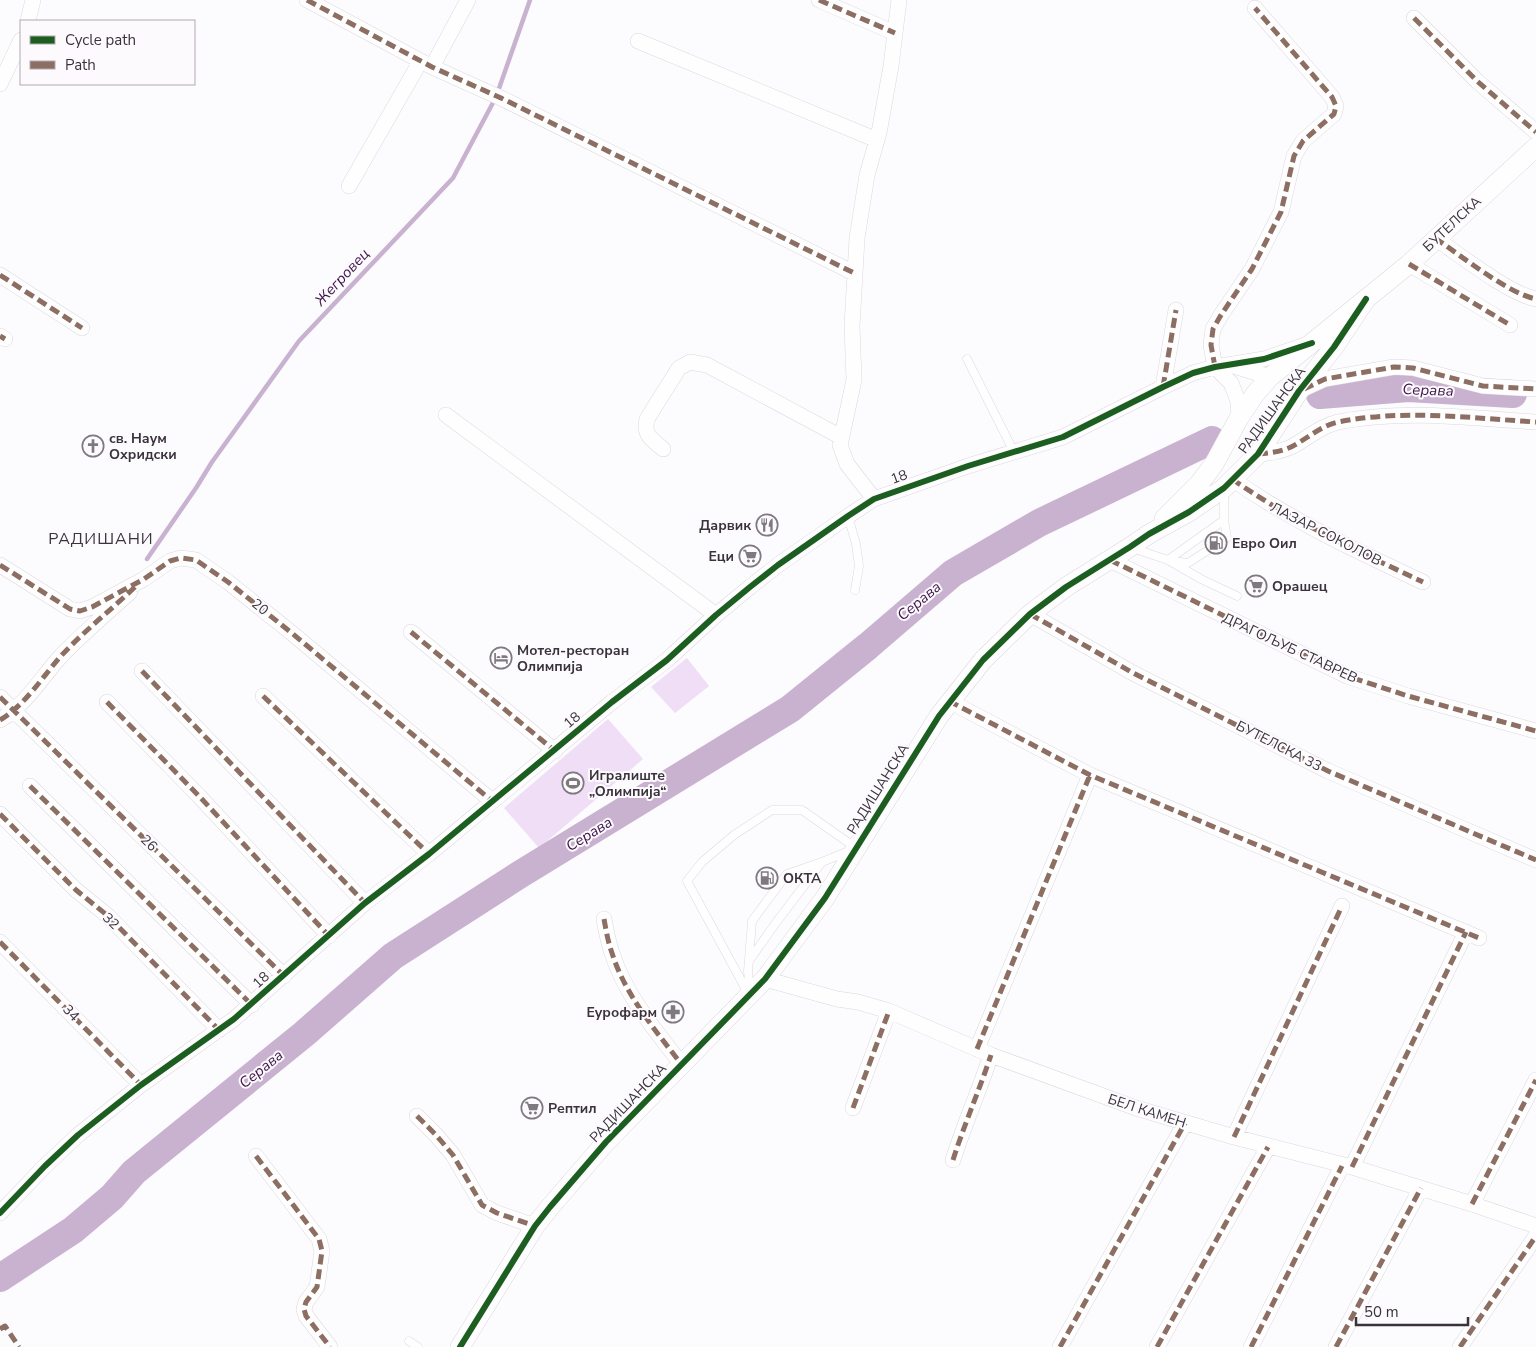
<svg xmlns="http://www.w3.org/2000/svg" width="1536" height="1347" font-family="'Nunito Sans',sans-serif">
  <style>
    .green { fill: #f0ddf6 }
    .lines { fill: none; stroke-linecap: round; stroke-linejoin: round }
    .stream { stroke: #c8b2d0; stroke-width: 4.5 }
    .river { stroke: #c8b2d0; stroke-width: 28 }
    .service-casing { stroke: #ddd8de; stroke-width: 9 }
    .minor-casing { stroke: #ddd8de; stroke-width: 16 }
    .tertiary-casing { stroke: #ddd8de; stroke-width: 20 }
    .service { stroke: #fffeff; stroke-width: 8 }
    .minor { stroke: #fffeff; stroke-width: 15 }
    .tertiary { stroke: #fffeff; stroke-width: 19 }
    .quiet { stroke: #8d6e63; stroke-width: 5; stroke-dasharray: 10 5; stroke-linecap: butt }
    .cycleway-casing { stroke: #fdfafe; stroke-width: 9 }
    .cycleway { stroke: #1b5e20; stroke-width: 6 }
    .labels { text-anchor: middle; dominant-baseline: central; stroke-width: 4; stroke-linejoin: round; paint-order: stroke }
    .street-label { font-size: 14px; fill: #39333b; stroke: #fdfafe }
    .poi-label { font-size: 14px; font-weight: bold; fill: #39333b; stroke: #fdfafe; text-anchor: start }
    .water-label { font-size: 15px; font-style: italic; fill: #3e1549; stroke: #fdfafe }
    .quarter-label { font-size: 16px; letter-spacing: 1px; fill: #39333b; stroke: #fdfafe }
  </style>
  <rect width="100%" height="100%" fill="#fcfbfd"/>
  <path class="green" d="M 687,658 L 709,686 L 675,713 L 651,687 Z
    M 608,719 L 643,759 L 539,848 L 504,808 Z"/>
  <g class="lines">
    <path class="stream" d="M 147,559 L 196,488 L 212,462 L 299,341 L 453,178 L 496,97 L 530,0"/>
    <path class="river" d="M 1320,395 L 1408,388 L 1513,394
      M 0,1278 L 73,1230 L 112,1197 L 134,1172 L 304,1034 L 393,956 L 519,875 L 790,709 L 868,646 L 953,573 L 1039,523 L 1212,440"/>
    <g class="service-casing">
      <path id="service" d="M 967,359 L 1014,452
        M 848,516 L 856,544 L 859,566 L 855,590
        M 1132,548 L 1168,560 L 1201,579 L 1237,596
        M 1168,560 L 1224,520 L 1224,489
        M 1171,561 L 1188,563 L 1227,538 L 1224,520
        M 749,960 L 752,921 L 787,874 L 822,862
        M 750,992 L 748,971 L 749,961 L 775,924 L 822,862 L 849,851
        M 749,995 L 687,881 L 702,862 L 734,835 L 772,810 L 802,810 L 856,848
        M 409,1341 L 418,1347"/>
    </g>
    <g class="minor-casing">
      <path id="minor" d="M 307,0 L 432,67 L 501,98 L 854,273
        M 819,0 L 895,33
        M 1414,18 L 1477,81 L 1536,132
        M 28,21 L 33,0
        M 638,41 L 877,140
        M 432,67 L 468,0
        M 0,84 L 21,40
        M 349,186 L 420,62
        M 1435,238 C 1460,255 1509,294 1536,299
        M 1409,264 L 1510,325
        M 0,275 L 82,328
        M 0,336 L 5,339
        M 1234,366 L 1270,377
        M 1163,387 L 1176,310
        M 1301,390 L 1325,379 L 1394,367 L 1413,368 L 1483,386 L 1536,389
        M 446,415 L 716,615
        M 1239,418 L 1238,401 L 1231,383 L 1215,367 L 1211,345 L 1213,329 L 1221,315 L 1252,269 L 1281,212 L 1294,156 L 1303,141 L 1334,114 L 1336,106 L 1332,97 L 1255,8
        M 663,449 C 652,439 643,436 647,419 L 679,368 L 690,362 L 707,365 L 841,437
        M 1258,454 C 1269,453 1280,452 1291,447 C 1307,439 1320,426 1338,422 C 1403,409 1470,418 1536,422
        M 1232,479 C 1292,521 1357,551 1423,582
        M 874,499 L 847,464 L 840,445 L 854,380 L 852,326 L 857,238 L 867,175 L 879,133 L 891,66 L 899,0
        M 1110,560 L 1347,676 L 1408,696 L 1536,731
        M 0,565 L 70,609 L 80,611 L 92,607 L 144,579 L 170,561 L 181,558 L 196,560 L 228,582 L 293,634 L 492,801
        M 1030,614 L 1133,673 L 1328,771 L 1536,860
        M 411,632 L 555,751
        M 142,671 L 365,903
        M 263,696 L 429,854
        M 0,697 L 284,976
        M 949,701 L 1090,775 L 1479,938
        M 107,702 L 199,796 L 329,936
        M 0,720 C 26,705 41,678 61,656 C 83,633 107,613 130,592
        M 30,786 L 252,1005
        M 0,814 L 76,890 L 108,916 L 219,1030
        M 604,919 C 606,930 608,942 612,953 C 625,995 656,1031 682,1065
        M 0,942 L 141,1085
        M 765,979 L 837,999 L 858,1002 L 889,1011 L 991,1055 L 1136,1108 L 1234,1137 L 1352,1167 L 1472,1204 L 1536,1226
        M 977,1049 L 1090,775
        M 853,1108 L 889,1011
        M 417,1116 L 436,1135 L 453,1155 L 482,1205 L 497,1213 L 535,1226
        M 1234,1137 L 1342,906
        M 256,1156 L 319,1239 L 322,1251 L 317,1287 L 306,1302 L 304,1309 L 306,1316 L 330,1347
        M 953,1160 C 964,1125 979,1091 991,1055
        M 1352,1167 L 1466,932
        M 1472,1204 L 1536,1080
        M 0,1213 L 45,1166 L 78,1135 L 141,1085 L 234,1019 L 365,903 L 429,854 L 612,702 L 667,660 L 716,615 L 750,587 L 778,565 L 848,516 L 874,499 L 968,466 L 1063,437 L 1163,387 L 1193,373 L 1215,367 L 1264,359 L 1305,345
        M 1060,1347 L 1185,1123
        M 1157,1347 L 1268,1147
        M 1251,1347 L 1342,1166
        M 1336,1347 L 1421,1188
        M 1460,1347 L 1536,1236"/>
    </g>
    <g class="tertiary-casing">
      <path id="tertiary" d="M 1164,519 L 1199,484 L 1214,464 L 1239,418 L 1255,394 L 1270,377 L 1409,264 L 1536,147
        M 460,1347 L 535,1226 L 550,1207 L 606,1142 L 765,979 L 825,898 L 939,716 L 983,660 L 1030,614 L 1066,587 L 1130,547 L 1149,534 L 1189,512 L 1224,488 L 1258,454 L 1299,391 L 1334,347 L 1366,299"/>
    </g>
    <use href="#service" class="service"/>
    <use href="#minor" class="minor"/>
    <use href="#tertiary" class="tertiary"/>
    <path class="quiet" d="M 307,0 L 432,67 L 501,98 L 854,273
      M 819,0 L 895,33
      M 1414,18 L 1477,81 L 1536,132
      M 1435,238 C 1460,255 1509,294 1536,299
      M 1409,264 L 1510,325
      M 0,275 L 82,328
      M 0,336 L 5,339
      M 1215,367 L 1211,345 L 1213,329 L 1221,315 L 1252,269 L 1281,212 L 1294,156 L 1303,141 L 1334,114 L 1336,106 L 1332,97 L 1255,8
      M 1163,387 L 1176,310
      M 1304,389 L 1325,379 L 1394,367 L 1413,368 L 1483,386 L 1536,389
      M 1258,454 C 1269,453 1280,452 1291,447 C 1307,439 1320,426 1338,422 C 1403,409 1470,418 1536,422
      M 1232,479 C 1292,521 1357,551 1423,582
      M 1110,560 L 1347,676 L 1408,696 L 1536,731
      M 0,565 L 70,609 L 80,611 L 92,607 L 144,579 L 170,561 L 181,558 L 196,560 L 228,582 L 293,634 L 492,801
      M 1030,614 L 1133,673 L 1328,771 L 1536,860
      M 411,632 L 555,751
      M 142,671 L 365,903
      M 263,696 L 429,854
      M 0,697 L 284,976
      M 949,701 L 1090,775 L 1479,938
      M 107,702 L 199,796 L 329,936
      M 0,720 C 25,705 41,679 60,657 C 84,631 111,610 136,586
      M 30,786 L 252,1005
      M 0,814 L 76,890 L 108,916 L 219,1030
      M 604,919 C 606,930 608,942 612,953 C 625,995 656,1031 682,1065
      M 0,942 L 141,1085
      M 977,1049 L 1090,775
      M 853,1108 L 889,1011
      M 417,1116 L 436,1135 L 453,1155 L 482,1205 L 497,1213 L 535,1226
      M 1234,1137 L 1342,906
      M 256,1156 L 319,1239 L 322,1251 L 317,1287 L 306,1302 L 304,1309 L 306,1316 L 330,1347
      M 953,1160 C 964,1125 979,1091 991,1055
      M 1352,1167 L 1466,932
      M 1472,1204 L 1536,1080
      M 0,1329 L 5,1326 L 19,1347
      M 1060,1347 L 1185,1123
      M 1157,1347 L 1268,1147
      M 1251,1347 L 1342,1166
      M 1336,1347 L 1421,1188
      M 1460,1347 L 1536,1236"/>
    <g class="cycleway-casing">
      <path id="cycleway" d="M 0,1213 L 45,1166 L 78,1135 L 141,1085 L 234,1019 L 365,903 L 429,854 L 612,702 L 667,660 L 716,615 L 750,587 L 778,565 L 848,516 L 874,499 L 968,466 L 1063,437 L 1163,387 L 1193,373 L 1215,367 L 1264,359 L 1312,343
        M 460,1347 L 535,1226 L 550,1207 L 606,1142 L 765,979 L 825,898 L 939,716 L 983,660 L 1030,614 L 1066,587 L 1130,547 L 1149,534 L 1189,512 L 1224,488 L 1258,454 L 1299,391 L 1334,347 L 1366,299"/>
    </g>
    <use href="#cycleway" class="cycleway"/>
  </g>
  <defs>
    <g id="church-ring" transform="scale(1.125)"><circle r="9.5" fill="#fdfafe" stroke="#7d797f" stroke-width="1.5"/><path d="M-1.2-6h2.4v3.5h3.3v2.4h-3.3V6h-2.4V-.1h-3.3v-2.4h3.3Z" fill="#7d797f"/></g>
    <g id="restaurant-ring" transform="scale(1.125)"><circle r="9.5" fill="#fdfafe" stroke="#7d797f" stroke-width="1.5"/><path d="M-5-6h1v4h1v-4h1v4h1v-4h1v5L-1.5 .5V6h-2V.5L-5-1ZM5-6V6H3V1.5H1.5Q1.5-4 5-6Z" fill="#7d797f"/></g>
    <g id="fuel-ring" transform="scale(1.125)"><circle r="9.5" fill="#fdfafe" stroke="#7d797f" stroke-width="1.5"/><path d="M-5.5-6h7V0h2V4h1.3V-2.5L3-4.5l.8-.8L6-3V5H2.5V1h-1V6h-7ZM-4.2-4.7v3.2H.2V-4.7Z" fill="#7d797f"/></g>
    <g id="supermarket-ring" transform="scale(1.125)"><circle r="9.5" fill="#fdfafe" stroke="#7d797f" stroke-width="1.5"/><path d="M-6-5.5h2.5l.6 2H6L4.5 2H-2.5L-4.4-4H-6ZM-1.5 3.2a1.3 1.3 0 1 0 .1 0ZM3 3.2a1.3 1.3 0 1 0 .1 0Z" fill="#7d797f"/></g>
    <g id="hotel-ring" transform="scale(1.125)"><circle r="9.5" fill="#fdfafe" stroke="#7d797f" stroke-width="1.5"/><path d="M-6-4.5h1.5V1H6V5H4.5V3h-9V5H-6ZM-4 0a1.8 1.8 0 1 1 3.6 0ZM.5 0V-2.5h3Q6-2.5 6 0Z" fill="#7d797f"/></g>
    <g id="stadium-ring" transform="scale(1.125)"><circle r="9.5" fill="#fdfafe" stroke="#7d797f" stroke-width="1.5"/><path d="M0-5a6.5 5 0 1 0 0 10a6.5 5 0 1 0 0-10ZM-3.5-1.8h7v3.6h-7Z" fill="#7d797f"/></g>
    <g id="pharmacy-ring" transform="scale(1.125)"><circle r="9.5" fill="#fdfafe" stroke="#7d797f" stroke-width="1.5"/><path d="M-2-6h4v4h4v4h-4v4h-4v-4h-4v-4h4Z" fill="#7d797f"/></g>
  </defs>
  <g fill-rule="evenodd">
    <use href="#church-ring" x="93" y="446"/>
    <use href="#restaurant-ring" x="767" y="525"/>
    <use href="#fuel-ring" x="1216" y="543"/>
    <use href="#supermarket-ring" x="750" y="556"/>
    <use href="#supermarket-ring" x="1256" y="586"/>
    <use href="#hotel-ring" x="501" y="658"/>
    <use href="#stadium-ring" x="573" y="783"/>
    <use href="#fuel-ring" x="767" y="878"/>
    <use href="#pharmacy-ring" x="673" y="1012"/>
    <use href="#supermarket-ring" x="532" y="1108"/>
  </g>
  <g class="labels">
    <g class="street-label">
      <text transform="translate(1452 224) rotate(-43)">БУТЕЛСКА</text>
      <text transform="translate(1272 410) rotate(-54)">РАДИШАНСКА</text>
      <text transform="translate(899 477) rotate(-20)">18</text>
      <text transform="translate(1326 534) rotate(27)">ЛАЗАР СОКОЛОВ</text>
      <text transform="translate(260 607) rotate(39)">20</text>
      <text transform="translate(1290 648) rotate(25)">ДРАГОЉУБ СТАВРЕВ</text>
      <text transform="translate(572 720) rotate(-40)">18</text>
      <text transform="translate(1279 746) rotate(27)">БУТЕЛСКА 33</text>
      <text transform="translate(878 789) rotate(-58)">РАДИШАНСКА</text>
      <text transform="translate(149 843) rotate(44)">26</text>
      <text transform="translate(111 921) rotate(44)">32</text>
      <text transform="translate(261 980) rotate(-42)">18</text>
      <text transform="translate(71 1013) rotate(46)">34</text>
      <text transform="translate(628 1103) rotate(-46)">РАДИШАНСКА</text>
      <text transform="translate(1147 1111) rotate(18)">БЕЛ КАМЕН</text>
    </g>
    <g class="poi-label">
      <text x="109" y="438">св. Наум<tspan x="109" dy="16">Охридски</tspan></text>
      <text x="751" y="525" text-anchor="end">Дарвик</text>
      <text x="1232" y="543">Евро Оил</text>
      <text x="734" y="556" text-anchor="end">Еци</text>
      <text x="1272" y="586">Орашец</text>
      <text x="517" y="650">Мотел-ресторан<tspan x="517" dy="16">Олимпија</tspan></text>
      <text x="589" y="775">Игралиште<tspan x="589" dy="16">„Олимпија“</tspan></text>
      <text x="783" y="878">ОКТА</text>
      <text x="657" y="1012" text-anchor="end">Еурофарм</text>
      <text x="548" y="1108">Рептил</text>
    </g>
    <g class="water-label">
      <text transform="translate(342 277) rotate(-47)">Жегровец</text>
      <text transform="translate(1428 390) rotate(2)">Серава</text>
      <text transform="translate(919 601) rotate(-40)">Серава</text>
      <text transform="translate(589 834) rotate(-32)">Серава</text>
      <text transform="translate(261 1069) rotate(-39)">Серава</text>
    </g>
    <g class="quarter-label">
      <text x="101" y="539">РАДИШАНИ</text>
    </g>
  </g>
  <rect x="20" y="20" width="175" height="65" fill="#fdfafe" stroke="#afaab0"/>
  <rect x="30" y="36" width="25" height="8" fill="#1b5e20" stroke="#afaab0"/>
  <text x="65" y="45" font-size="15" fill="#39333b">Cycle path</text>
  <rect x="30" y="61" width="25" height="8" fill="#8d6e63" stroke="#afaab0"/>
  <text x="65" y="70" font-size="15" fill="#39333b">Path</text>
  <path d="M1356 1317v8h112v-8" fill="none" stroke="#39333b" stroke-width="2.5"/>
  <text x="1364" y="1317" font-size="15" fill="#39333b" stroke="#fdfafe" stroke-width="4" paint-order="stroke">50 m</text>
</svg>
